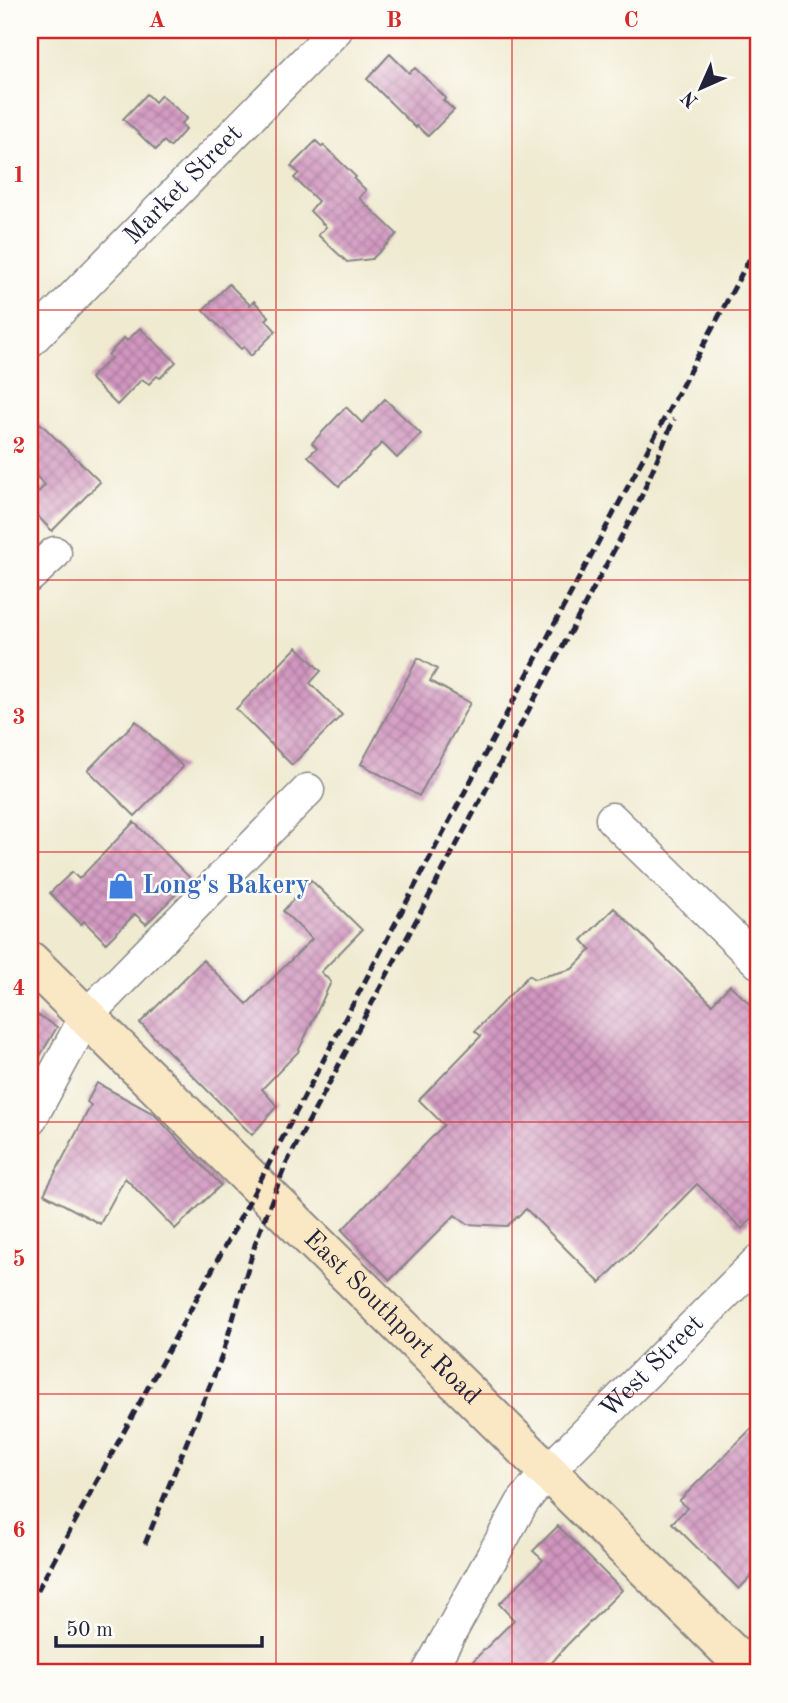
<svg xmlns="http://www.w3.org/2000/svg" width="788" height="1703" font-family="'Old Standard TT',serif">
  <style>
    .building { fill: url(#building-cross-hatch) }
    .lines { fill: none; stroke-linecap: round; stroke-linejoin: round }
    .street-casing { stroke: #888686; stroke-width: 35 }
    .secondary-casing { stroke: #888686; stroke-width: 42 }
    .street { stroke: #fff; stroke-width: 32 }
    .secondary { stroke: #fae7c3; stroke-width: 38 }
    .rail { stroke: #22223b; stroke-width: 5; stroke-dasharray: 10 5; stroke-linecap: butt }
    .grid { fill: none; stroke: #d62828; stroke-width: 2; stroke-opacity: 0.55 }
    .labels { text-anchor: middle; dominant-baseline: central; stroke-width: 5; stroke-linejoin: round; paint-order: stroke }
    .street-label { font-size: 26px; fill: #22223b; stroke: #fdfcf7 }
    .shop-label { font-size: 26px; font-weight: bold; fill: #366cbe; stroke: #fdfcf7; text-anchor: start }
    .neatline { fill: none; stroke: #d62828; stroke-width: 2.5 }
    .grid-label { font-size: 23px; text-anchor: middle; font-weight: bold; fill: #d62828 }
  </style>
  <defs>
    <pattern id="building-cross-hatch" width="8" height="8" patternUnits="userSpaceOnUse" patternTransform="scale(1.75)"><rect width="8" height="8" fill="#d297c0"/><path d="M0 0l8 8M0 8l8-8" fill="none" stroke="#aa7b9d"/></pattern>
  </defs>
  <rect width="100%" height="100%" fill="#fdfcf7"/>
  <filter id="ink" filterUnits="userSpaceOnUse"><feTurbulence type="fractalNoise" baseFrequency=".0143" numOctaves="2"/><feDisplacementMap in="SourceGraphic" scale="14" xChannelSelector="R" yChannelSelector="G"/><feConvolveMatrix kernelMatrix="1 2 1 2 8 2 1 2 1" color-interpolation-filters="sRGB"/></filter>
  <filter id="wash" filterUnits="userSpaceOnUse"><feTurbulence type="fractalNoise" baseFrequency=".00686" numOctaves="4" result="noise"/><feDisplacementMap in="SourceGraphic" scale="28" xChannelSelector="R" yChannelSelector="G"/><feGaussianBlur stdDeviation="1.57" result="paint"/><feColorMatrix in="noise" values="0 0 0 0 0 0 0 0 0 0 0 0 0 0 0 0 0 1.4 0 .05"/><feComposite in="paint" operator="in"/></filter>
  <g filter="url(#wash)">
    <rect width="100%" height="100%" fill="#efead0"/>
    <g id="blocks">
      <path class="building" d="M 390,54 L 409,73 L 415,68 L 446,98 L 443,100 L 454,110 L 428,136 L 417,126 L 416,128 L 367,79 Z
        M 147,94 L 155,102 L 161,95 L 187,118 L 181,124 L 186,129 L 170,147 L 164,141 L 156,150 L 123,119 Z
        M 316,141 L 322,147 L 323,145 L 356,177 L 354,179 L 366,190 L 359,198 L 397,234 L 372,259 L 347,262 L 318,235 L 326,227 L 310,211 L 318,201 L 294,178 L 299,173 L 291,166 Z
        M 229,284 L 250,305 L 254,301 L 269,317 L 266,320 L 276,331 L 251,356 L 244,347 L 241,349 L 203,310 Z
        M 140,328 L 176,362 L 160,378 L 157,376 L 149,384 L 142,379 L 117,405 L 90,378 L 111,358 L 108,355 L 124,338 L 127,341 Z
        M 385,399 L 421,434 L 397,458 L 382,443 L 339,486 L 308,456 L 317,448 L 312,443 L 346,407 L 362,423 Z
        M 40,423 L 100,482 L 52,531 L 30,508 L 30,501 L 45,485 L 30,470 L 30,434 Z
        M 297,647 L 321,671 L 310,683 L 342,715 L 292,765 L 236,709 Z
        M 418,658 L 437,669 L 430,681 L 470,703 L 419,796 L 361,764 Z
        M 136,721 L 183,767 L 135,816 L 88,770 Z
        M 134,822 L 191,879 L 146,924 L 135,914 L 106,943 L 84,921 L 81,924 L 50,893 L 72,872 L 79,879 Z
        M 311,880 L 362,930 L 321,972 L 331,982 L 298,1052 L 262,1089 L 277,1106 L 252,1135 L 140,1023 L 203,960 L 247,1004 L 312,939 L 283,911 Z
        M 614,908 L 712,1004 L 730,985 L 758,1012 L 758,1212 L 742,1229 L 697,1184 L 600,1283 L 526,1209 L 507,1226 L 467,1224 L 455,1215 L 390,1280 L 342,1230 L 444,1125 L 419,1100 L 481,1036 L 475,1031 L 529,975 L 534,979 L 572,969 L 591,950 L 582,940 Z
        M 38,1015 L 57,1027 L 30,1073 L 30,1029 Z
        M 97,1083 L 154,1114 L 221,1185 L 175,1229 L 125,1178 L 100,1224 L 44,1194 L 91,1105 L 87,1102 Z
        M 758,1422 L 758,1569 L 739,1589 L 672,1523 L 687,1508 L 679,1501 Z
        M 558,1526 L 622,1590 L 566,1646 L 543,1673 L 461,1673 L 514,1620 L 499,1604 L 543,1560 L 533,1551 Z"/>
    </g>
  </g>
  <g filter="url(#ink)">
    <use href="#blocks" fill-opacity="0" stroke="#888686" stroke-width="2"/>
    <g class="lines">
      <g class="street-casing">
        <g id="street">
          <path id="s1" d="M 30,341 L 336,30"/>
          <path d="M 30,576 L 55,553"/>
          <path d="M 612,819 L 758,962"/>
          <path d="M 30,1120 L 86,1016 L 308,790"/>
          <path id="s2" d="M 428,1673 L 522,1503 L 547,1472 L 758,1261"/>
        </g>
      </g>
      <g class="secondary-casing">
        <g id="secondary">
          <path id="s3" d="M 30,961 L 752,1673"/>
        </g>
      </g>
      <use href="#street" class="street"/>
      <use href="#secondary" class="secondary"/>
      <path class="rail" d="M 145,1544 L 222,1356 L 257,1238 L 286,1164 L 636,509 L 674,419
        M 30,1604 L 242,1215 L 445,829 L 758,243"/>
    </g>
  </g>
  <path class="grid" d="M 276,30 L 276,1673M 512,30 L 512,1673M 30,310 L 758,310M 30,580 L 758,580M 30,852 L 758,852M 30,1122 L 758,1122M 30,1394 L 758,1394"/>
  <defs>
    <g id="shop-bare" transform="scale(2.1)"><path d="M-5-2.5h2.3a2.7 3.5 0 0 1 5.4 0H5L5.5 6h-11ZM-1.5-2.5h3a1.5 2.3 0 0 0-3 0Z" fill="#3f7fe0" stroke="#fdfcf7" stroke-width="2.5" paint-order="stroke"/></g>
  </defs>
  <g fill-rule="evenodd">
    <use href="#shop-bare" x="121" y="886"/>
  </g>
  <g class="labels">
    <g class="street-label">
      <text stroke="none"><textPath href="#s1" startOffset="219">Market Street</textPath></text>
      <text stroke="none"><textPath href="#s3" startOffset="508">East Southport Road</textPath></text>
      <text stroke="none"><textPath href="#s2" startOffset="383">West Street</textPath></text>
    </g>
    <g class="shop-label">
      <text x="142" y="886">Long's Bakery</text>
    </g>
  </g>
  <rect width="788" height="1703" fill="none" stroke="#fdfcf7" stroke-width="77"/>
  <g transform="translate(701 88) rotate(225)" stroke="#fdfcf7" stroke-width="5" paint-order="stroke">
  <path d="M0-5L12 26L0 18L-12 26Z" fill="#22223b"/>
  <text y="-10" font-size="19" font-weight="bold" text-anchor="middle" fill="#22223b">N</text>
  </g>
  <path d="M56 1636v10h206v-10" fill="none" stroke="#22223b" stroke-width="3.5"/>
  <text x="66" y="1636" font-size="21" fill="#22223b" stroke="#fdfcf7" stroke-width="5" paint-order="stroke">50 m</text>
  <rect x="38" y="38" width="712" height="1626" class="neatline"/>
  <g class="grid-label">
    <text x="157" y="27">A</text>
    <text x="394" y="27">B</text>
    <text x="631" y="27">C</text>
    <text x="19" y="182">1</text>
    <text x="19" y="453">2</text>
    <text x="19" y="724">3</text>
    <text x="19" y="995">4</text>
    <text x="19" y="1266">5</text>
    <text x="19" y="1537">6</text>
  </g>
</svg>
